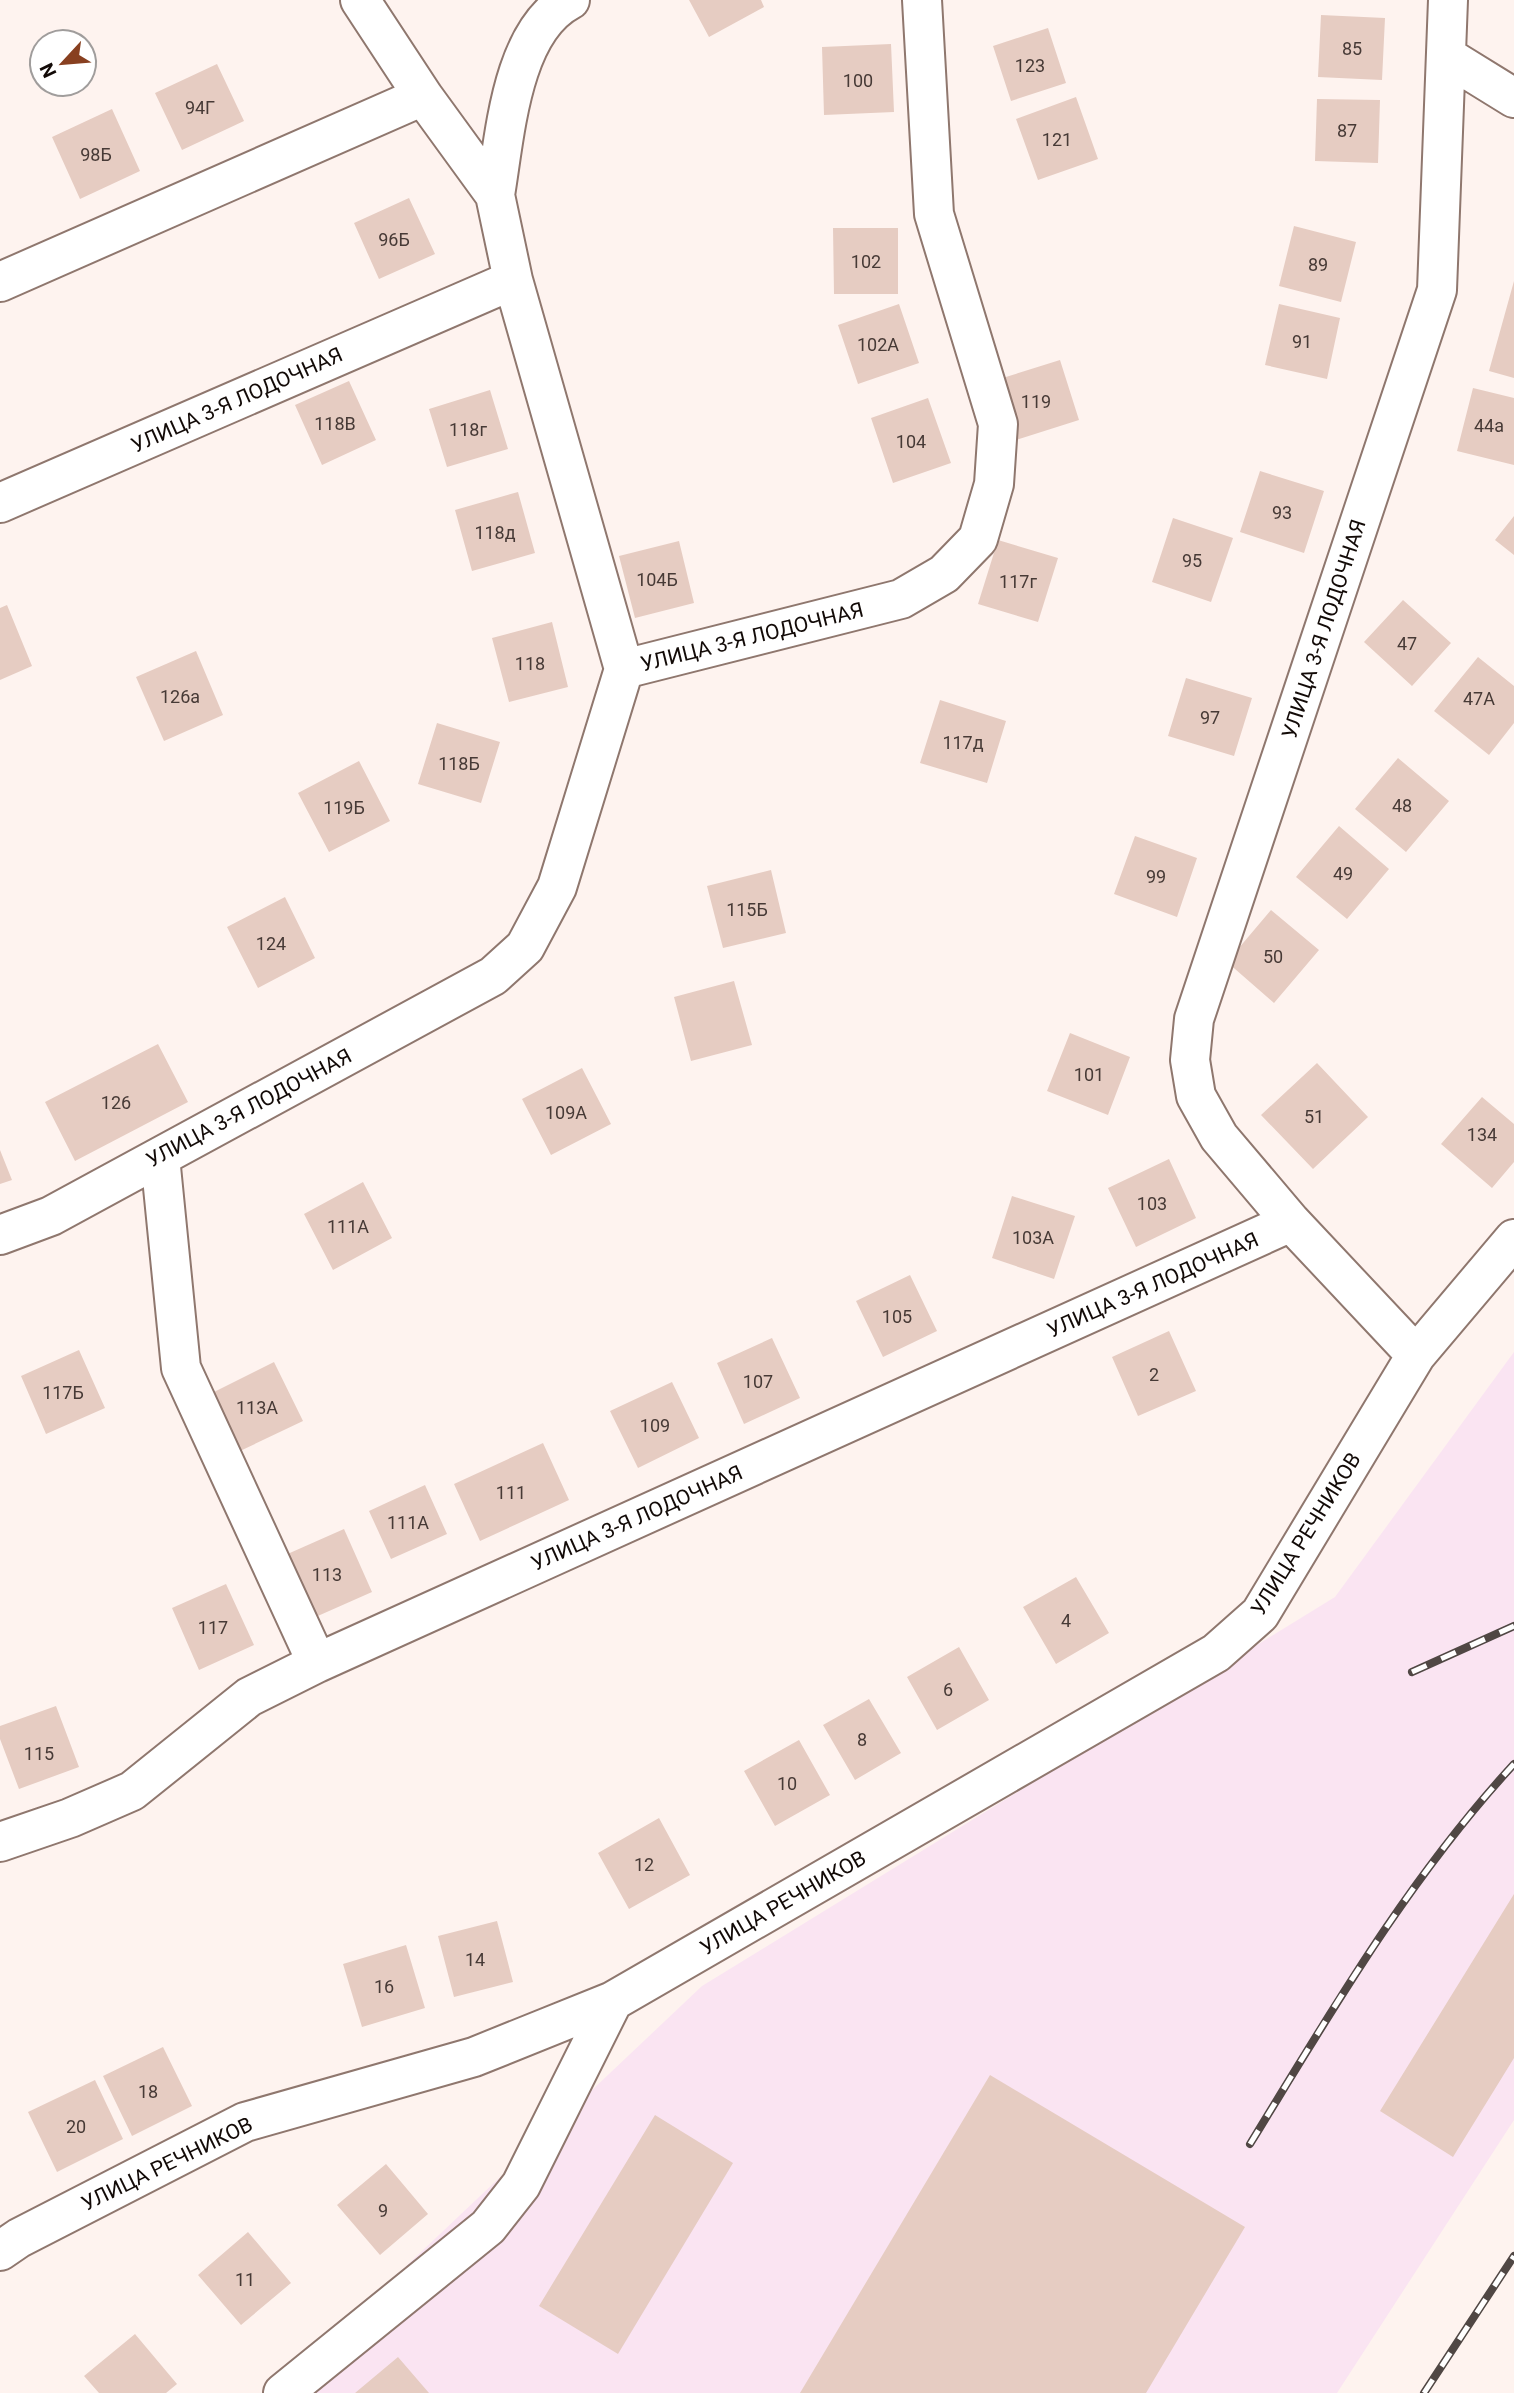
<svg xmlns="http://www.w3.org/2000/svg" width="1514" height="2393" font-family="Roboto,sans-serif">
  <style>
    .industrial { fill: #fae4f2 }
    .building { fill: #e6ccc2 }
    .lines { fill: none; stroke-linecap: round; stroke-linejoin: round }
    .minor-casing { stroke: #8f776e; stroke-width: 42 }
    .minor { stroke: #fff; stroke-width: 38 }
    .rail-casing { stroke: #504744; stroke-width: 8 }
    .rail { stroke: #fff; stroke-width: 5; stroke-dasharray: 16; stroke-linecap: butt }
    .labels { text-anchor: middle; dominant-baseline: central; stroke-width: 5; stroke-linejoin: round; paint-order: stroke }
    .number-label { font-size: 18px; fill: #473a36 }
    .street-label { font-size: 21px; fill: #120a07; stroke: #fff }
  </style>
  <rect width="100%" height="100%" fill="#fef3ef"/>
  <path class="industrial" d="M 1514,1352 L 1514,2120 L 1337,2393 L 272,2393 L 702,1986 L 1335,1597 Z"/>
  <path class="building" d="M 689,0 L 761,0 L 764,7 L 709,37 Z
    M 1321,15 L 1385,18 L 1382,80 L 1318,77 Z
    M 1048,28 L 1066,83 L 1011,101 L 993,46 Z
    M 891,44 L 894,112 L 824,115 L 822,47 Z
    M 217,64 L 244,121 L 182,150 L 155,93 Z
    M 1076,97 L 1098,159 L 1038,180 L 1016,119 Z
    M 1317,99 L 1380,100 L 1378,163 L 1315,161 Z
    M 112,109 L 140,171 L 80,199 L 52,137 Z
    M 409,198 L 435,254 L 379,279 L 354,223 Z
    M 1294,226 L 1356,242 L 1341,302 L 1279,286 Z
    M 833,228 L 898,228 L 898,294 L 834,294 Z
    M 1514,281 L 1514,378 L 1489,371 Z
    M 899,304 L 919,363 L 858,384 L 838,325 Z
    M 1279,304 L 1340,318 L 1327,379 L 1265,365 Z
    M 1060,360 L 1079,420 L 1013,441 L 993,381 Z
    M 349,381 L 376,440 L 322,465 L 295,405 Z
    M 1473,388 L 1514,398 L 1514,465 L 1457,451 Z
    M 490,390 L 508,449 L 447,467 L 429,409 Z
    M 928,398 L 951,463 L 893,483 L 871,418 Z
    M 1260,471 L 1324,491 L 1304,553 L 1240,532 Z
    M 518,492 L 535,553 L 472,571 L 455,510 Z
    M 1514,516 L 1514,555 L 1495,540 Z
    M 1173,518 L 1233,538 L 1211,602 L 1152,582 Z
    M 998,540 L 1058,558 L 1038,622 L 978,604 Z
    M 679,541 L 694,603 L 635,618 L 619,556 Z
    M 1403,600 L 1451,643 L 1412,686 L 1364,642 Z
    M 7,605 L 32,666 L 0,680 L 0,608 Z
    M 552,622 L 568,687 L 509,702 L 492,638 Z
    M 196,651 L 223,715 L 164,741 L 136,677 Z
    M 1478,657 L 1514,686 L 1514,723 L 1489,755 L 1434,711 Z
    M 1186,678 L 1252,698 L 1234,756 L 1168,736 Z
    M 940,700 L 1006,721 L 987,783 L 920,763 Z
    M 437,723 L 500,742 L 481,803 L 418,784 Z
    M 1398,758 L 1449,801 L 1406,852 L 1355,809 Z
    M 359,761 L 390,821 L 329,852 L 298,793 Z
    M 1339,826 L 1389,869 L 1347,919 L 1296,877 Z
    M 1135,836 L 1197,858 L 1177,917 L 1114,894 Z
    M 771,870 L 786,933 L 723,948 L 707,886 Z
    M 285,897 L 315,958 L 258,988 L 227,927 Z
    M 1271,910 L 1319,950 L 1274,1003 L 1227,962 Z
    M 734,981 L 752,1045 L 691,1061 L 674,997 Z
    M 1070,1033 L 1130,1057 L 1108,1115 L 1047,1091 Z
    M 158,1044 L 188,1102 L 75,1161 L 45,1102 Z
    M 1317,1063 L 1368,1117 L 1313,1169 L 1261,1115 Z
    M 582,1068 L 611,1124 L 551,1155 L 522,1099 Z
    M 1482,1097 L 1514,1124 L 1514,1162 L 1492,1188 L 1441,1144 Z
    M 0,1150 L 12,1180 L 0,1184 Z
    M 1169,1159 L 1196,1218 L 1136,1247 L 1108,1188 Z
    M 363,1182 L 392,1238 L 333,1270 L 304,1214 Z
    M 1012,1196 L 1075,1216 L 1054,1279 L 992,1258 Z
    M 910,1275 L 937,1331 L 883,1357 L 856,1301 Z
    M 1169,1331 L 1196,1391 L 1138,1416 L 1112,1357 Z
    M 772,1338 L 800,1398 L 744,1424 L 717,1363 Z
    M 79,1350 L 105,1408 L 46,1434 L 21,1376 Z
    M 274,1362 L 303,1421 L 240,1451 L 212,1393 Z
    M 672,1382 L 699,1438 L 638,1468 L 610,1411 Z
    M 543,1443 L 569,1500 L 480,1541 L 454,1484 Z
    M 425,1485 L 447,1534 L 391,1559 L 369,1511 Z
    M 344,1529 L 372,1592 L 311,1619 L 283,1556 Z
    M 1076,1577 L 1109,1633 L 1056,1664 L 1023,1607 Z
    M 226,1584 L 254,1645 L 199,1670 L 172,1608 Z
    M 959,1647 L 989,1700 L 937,1730 L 907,1677 Z
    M 869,1699 L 901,1753 L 855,1780 L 823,1725 Z
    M 56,1706 L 79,1767 L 19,1789 L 0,1739 L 0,1726 Z
    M 799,1740 L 830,1795 L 775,1826 L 744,1771 Z
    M 659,1818 L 690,1875 L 629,1909 L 598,1853 Z
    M 1514,1894 L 1514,2058 L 1453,2157 L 1380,2111 Z
    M 497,1921 L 513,1982 L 454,1997 L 438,1936 Z
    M 406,1945 L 425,2008 L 362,2027 L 343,1964 Z
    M 163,2047 L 192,2106 L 132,2136 L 103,2076 Z
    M 990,2075 L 1245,2227 L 1146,2393 L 800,2393 Z
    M 95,2080 L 123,2139 L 57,2172 L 28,2112 Z
    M 655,2115 L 733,2163 L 618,2354 L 539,2306 Z
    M 386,2164 L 428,2214 L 380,2255 L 337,2205 Z
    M 248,2232 L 291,2283 L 241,2325 L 198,2275 Z
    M 135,2334 L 177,2384 L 166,2393 L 99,2393 L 84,2376 Z
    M 398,2357 L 429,2393 L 355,2393 Z"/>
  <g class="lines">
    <g class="minor-casing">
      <path id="minor" d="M 360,0 L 423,96 L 495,195 L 513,280 L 624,669
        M 1446,56 L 1514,98
        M 495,195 C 505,136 511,31 570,0
        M 0,282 L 423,96
        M 0,503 L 513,280
        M 160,1157 L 181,1368 L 317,1663
        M 0,1235 L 51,1216 L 493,976 L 525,947 L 557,887 L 624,669 L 901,599 L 944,574 L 978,539 L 994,484 L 998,424 L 934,214 L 922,0
        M 1416,1355 L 1291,1222 L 1219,1137 L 1196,1096 L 1190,1060 L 1194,1019 L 1437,290 L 1448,0
        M 0,1842 L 70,1818 L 132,1791 L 249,1697 L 317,1663 L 1291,1222
        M 0,2251 L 19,2238 L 245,2122 L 474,2057 L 613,2001 L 1216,1653 L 1260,1614 L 1416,1355 L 1514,1239
        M 283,2393 L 488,2227 L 521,2185 L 613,2001"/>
    </g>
    <use href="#minor" class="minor"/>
    <g class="rail-casing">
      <path id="rail" d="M 1412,1672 L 1514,1626
        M 1250,2144 C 1331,2012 1408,1879 1514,1764
        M 1424,2393 L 1514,2256"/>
    </g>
    <use href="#rail" class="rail"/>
  </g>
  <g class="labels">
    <g class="number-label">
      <text x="1352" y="48">85</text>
      <text x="1030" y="65">123</text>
      <text x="858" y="80">100</text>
      <text x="200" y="107">94Г</text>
      <text x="1347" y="130">87</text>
      <text x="1057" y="139">121</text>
      <text x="96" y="154">98Б</text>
      <text x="394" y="239">96Б</text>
      <text x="866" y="261">102</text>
      <text x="1318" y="264">89</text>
      <text x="1302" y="341">91</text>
      <text x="878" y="344">102А</text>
      <text x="1036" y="401">119</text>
      <text x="335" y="423">118В</text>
      <text x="1489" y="425">44а</text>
      <text x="468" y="429">118г</text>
      <text x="911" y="441">104</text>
      <text x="1282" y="512">93</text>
      <text x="495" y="532">118д</text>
      <text x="1192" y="560">95</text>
      <text x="657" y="579">104Б</text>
      <text x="1018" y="581">117г</text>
      <text x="1407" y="643">47</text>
      <text x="530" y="663">118</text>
      <text x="180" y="696">126а</text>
      <text x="1479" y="698">47А</text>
      <text x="1210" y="717">97</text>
      <text x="963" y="742">117д</text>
      <text x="459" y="763">118Б</text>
      <text x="1402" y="805">48</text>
      <text x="344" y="807">119Б</text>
      <text x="1343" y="873">49</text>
      <text x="1156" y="876">99</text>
      <text x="747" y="909">115Б</text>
      <text x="271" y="943">124</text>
      <text x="1273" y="956">50</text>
      <text x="1089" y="1074">101</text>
      <text x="116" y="1102">126</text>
      <text x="566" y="1112">109А</text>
      <text x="1314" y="1116">51</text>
      <text x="1482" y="1134">134</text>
      <text x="1152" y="1203">103</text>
      <text x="348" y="1226">111А</text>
      <text x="1033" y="1237">103А</text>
      <text x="897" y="1316">105</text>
      <text x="1154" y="1374">2</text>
      <text x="758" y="1381">107</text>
      <text x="63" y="1392">117Б</text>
      <text x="257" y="1407">113А</text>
      <text x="655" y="1425">109</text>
      <text x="511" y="1492">111</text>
      <text x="408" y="1522">111А</text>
      <text x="327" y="1574">113</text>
      <text x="1066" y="1620">4</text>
      <text x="213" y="1627">117</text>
      <text x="948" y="1689">6</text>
      <text x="862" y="1739">8</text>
      <text x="39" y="1753">115</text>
      <text x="787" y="1783">10</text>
      <text x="644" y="1864">12</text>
      <text x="475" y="1959">14</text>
      <text x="384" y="1986">16</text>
      <text x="148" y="2091">18</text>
      <text x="76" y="2126">20</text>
      <text x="383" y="2210">9</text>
      <text x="245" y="2279">11</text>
    </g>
    <g class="street-label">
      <text transform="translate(237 400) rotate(-24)">УЛИЦА 3-Я ЛОДОЧНАЯ</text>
      <text transform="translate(1324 629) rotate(-72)">УЛИЦА 3-Я ЛОДОЧНАЯ</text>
      <text transform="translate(752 637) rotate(-14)">УЛИЦА 3-Я ЛОДОЧНАЯ</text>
      <text transform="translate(249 1108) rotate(-28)">УЛИЦА 3-Я ЛОДОЧНАЯ</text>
      <text transform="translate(1153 1285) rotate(-24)">УЛИЦА 3-Я ЛОДОЧНАЯ</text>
      <text transform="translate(637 1518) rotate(-24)">УЛИЦА 3-Я ЛОДОЧНАЯ</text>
      <text transform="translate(1306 1534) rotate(-58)">УЛИЦА РЕЧНИКОВ</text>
      <text transform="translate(783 1903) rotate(-30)">УЛИЦА РЕЧНИКОВ</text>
      <text transform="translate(167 2164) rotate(-26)">УЛИЦА РЕЧНИКОВ</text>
    </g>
  </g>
  <g transform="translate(63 63) rotate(244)"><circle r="33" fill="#ffffff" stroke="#a09d9c" stroke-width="2"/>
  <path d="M0-5L12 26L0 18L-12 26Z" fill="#884020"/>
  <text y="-10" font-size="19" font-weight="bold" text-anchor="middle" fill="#120a07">N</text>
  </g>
</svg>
